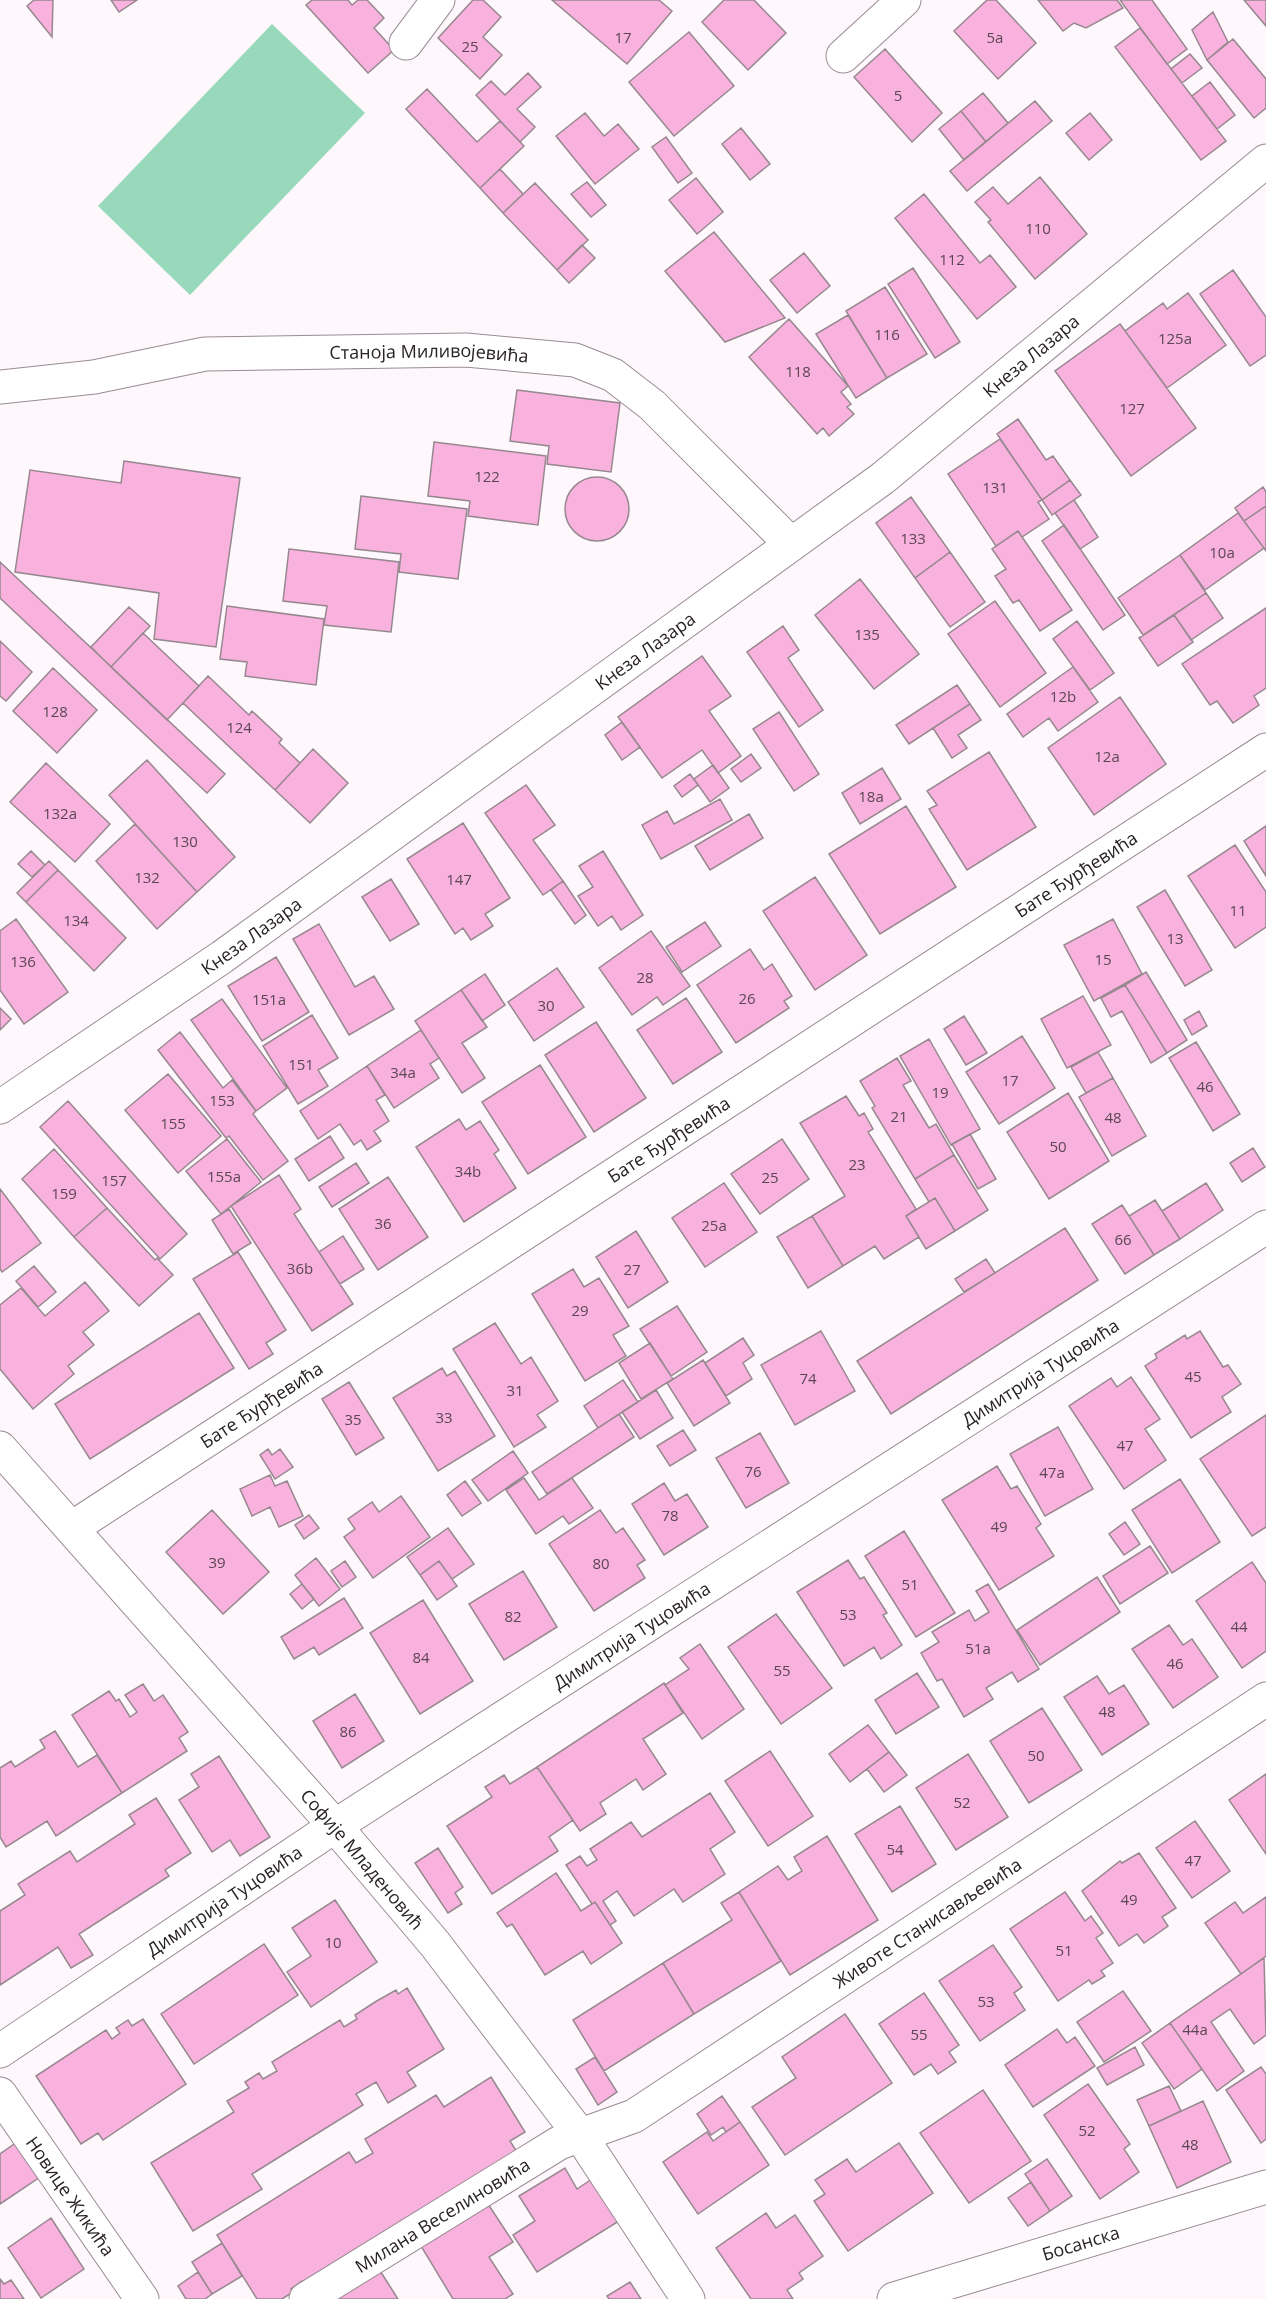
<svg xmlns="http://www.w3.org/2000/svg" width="1266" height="2299" font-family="'Open Sans',sans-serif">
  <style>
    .green { fill: #98d8bb }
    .building { fill: #f9b2de; stroke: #978890; stroke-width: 1.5 }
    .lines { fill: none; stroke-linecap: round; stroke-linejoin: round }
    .minor-casing { stroke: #9a8b94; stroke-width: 35 }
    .minor { stroke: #fff; stroke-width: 33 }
    .labels { text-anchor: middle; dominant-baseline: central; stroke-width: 4.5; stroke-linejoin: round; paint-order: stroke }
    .number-label { font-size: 15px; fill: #5c4654 }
    .street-label { font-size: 18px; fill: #282226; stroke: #fff }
  </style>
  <rect width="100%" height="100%" fill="#fef7fb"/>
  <path class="green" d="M 272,24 L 365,113 L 190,295 L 98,206 Z"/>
  <path class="building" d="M 34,0 L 53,0 L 52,37 L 27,6 Z
    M 111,0 L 137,0 L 119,12 Z
    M 312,0 L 348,0 L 352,5 L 358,0 L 367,0 L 384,18 L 374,28 L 394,50 L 368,73 L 306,5 Z
    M 473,0 L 483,0 L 501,17 L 483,37 L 502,55 L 480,79 L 438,38 Z
    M 552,0 L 659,0 L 672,11 L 627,64 Z
    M 724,0 L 754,0 L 786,33 L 748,70 L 702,22 Z
    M 987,0 L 996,0 L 1036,43 L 998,79 L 954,31 Z
    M 1038,0 L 1117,0 L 1123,8 L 1086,28 L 1074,23 L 1063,31 Z
    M 1120,0 L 1152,0 L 1187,49 L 1167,64 Z
    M 1244,0 L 1266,0 L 1266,26 Z
    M 1213,12 L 1228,42 L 1207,60 L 1192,30 Z
    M 1140,28 L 1226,141 L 1201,160 L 1115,47 Z
    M 689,32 L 734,86 L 674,136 L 629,82 Z
    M 1233,39 L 1266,79 L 1266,108 L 1254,118 L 1207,60 Z
    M 885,49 L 942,113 L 912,142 L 854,77 Z
    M 1190,54 L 1202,68 L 1182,83 L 1171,69 Z
    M 528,73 L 541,87 L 517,109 L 535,127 L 520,142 L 476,95 L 491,81 L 505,95 Z
    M 1210,82 L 1235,115 L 1217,129 L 1192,96 Z
    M 427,89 L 477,142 L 500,121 L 524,146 L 480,188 L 406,109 Z
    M 983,93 L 1008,123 L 986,142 L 961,111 Z
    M 1035,101 L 1052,121 L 967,191 L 950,171 Z
    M 961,111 L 986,142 L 964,160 L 939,129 Z
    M 585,113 L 604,136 L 618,124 L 639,149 L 595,184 L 556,136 Z
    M 1090,113 L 1112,140 L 1089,160 L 1066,133 Z
    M 741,128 L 770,164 L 750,180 L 722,144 Z
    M 666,137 L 692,173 L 678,183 L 652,147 Z
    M 500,169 L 523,194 L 503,213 L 480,188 Z
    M 1040,177 L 1087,234 L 1035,279 L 988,222 L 991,220 L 975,202 L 993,187 L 1008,204 Z
    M 696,178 L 723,212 L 697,234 L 669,200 Z
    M 587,182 L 606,205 L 591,217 L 571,194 Z
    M 535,183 L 588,240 L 557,270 L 503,213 Z
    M 924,194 L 980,263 L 990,255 L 1016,287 L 977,319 L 895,218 Z
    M 714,232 L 785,318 L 725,342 L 665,271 Z
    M 582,245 L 595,258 L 569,283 L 557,270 Z
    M 804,253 L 830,286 L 797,313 L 770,280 Z
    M 913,268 L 960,342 L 935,358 L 888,284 Z
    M 1233,270 L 1266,317 L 1266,355 L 1250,366 L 1200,294 Z
    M 885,287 L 927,354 L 887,378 L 846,311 Z
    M 1188,293 L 1226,345 L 1167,388 L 1125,331 L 1163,303 L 1167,309 Z
    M 848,315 L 887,378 L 856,398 L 816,334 Z
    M 789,319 L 848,386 L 841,392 L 851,404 L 847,407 L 854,414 L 829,436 L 823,428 L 817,434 L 749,357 Z
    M 1120,324 L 1196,428 L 1131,476 L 1055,371 Z
    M 517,390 L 620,403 L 611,472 L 547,464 L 549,446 L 510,441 Z
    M 1018,419 L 1046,460 L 1053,456 L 1070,480 L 1042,500 L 997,434 Z
    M 1000,439 L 1042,500 L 1038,502 L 1049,519 L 1022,537 L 1018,531 L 996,546 L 948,474 Z
    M 434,442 L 546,456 L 538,525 L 468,516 L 470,501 L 428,496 Z
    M 124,461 L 240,478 L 216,647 L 154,639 L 159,593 L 15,572 L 30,470 L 121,483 Z
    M565 509a32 32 0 1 1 64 0a32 32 0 1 1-64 0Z
    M 1070,480 L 1081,495 L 1052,515 L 1042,500 Z
    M 1263,487 L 1266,492 L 1266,506 L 1244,521 L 1235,508 Z
    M 361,496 L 467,509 L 458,579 L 399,572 L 401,554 L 355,549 Z
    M 911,497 L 950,552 L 915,578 L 876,523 Z
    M 1074,500 L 1098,537 L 1080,549 L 1055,513 Z
    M 1266,506 L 1266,551 L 1244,521 Z
    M 1238,513 L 1264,548 L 1205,590 L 1180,555 Z
    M 1064,525 L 1125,615 L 1103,630 L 1042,541 Z
    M 1018,531 L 1072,610 L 1040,631 L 1019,600 L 1013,603 L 995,576 L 1006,569 L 992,549 Z
    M 289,549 L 399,562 L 391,632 L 324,625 L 327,606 L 283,601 Z
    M 950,552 L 985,602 L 950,627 L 915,578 Z
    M 1180,555 L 1206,593 L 1143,635 L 1118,598 Z
    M 0,562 L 225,774 L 207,793 L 0,598 Z
    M 860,579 L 919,654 L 874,689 L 815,615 Z
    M 1206,593 L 1223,618 L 1191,640 L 1174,615 Z
    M 995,601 L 1046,673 L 1000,707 L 948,634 Z
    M 227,606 L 324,619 L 316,685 L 245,676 L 247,662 L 220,659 Z
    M 129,607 L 150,626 L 111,667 L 91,647 Z
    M 1266,608 L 1266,688 L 1254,696 L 1259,705 L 1233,723 L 1217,701 L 1210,705 L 1182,664 Z
    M 1174,615 L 1193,642 L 1158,666 L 1139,638 Z
    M 1077,621 L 1114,673 L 1090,690 L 1053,639 Z
    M 783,626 L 799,650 L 788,658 L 823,710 L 799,727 L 747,652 Z
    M 143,633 L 199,686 L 167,720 L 111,667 Z
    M 0,641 L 32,672 L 6,701 L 0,696 Z
    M 702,656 L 731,696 L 709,711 L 741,756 L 718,773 L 702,750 L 662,778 L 618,717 Z
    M 1073,667 L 1098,702 L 1058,731 L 1049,718 L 1023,737 L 1007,714 Z
    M 53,668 L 97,710 L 57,753 L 13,711 Z
    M 208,676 L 249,715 L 252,711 L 282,739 L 279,743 L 300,763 L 275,790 L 183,703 Z
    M 957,685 L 970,704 L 909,744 L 896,725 Z
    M 1120,697 L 1166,764 L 1094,815 L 1048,748 Z
    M 970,704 L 981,720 L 958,735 L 967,748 L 952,758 L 933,728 Z
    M 779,712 L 819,774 L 794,791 L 753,729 Z
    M 622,722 L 640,747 L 622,760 L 605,735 Z
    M 313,749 L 348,783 L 310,823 L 275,790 Z
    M 989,752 L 1036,827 L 967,870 L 929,809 L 937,805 L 927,791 Z
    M 751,754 L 761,768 L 741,782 L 731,769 Z
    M 147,760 L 235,857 L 197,892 L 109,795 Z
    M 46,763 L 110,824 L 75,862 L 10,802 Z
    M 713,765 L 729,788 L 710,802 L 694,779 Z
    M 882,768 L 901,799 L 860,824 L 842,793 Z
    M 690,774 L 698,785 L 682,797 L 674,786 Z
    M 526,785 L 555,825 L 533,840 L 563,881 L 543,895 L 485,813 Z
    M 720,799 L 732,820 L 661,859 L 642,825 L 667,811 L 674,824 Z
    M 906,806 L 956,887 L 880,934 L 829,854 Z
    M 749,814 L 763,838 L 710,870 L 695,846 Z
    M 463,823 L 510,898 L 485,914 L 493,926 L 471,940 L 463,928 L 455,934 L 407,859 Z
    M 135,824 L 197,892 L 157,929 L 96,861 Z
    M 1266,826 L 1266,876 L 1244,841 Z
    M 1235,845 L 1266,892 L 1266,927 L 1235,948 L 1188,876 Z
    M 31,851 L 45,865 L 32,877 L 18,864 Z
    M 603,851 L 643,915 L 621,930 L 612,916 L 598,926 L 578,896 L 593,887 L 579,866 Z
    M 49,861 L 58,870 L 26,902 L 17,893 Z
    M 58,870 L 126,938 L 94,971 L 26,902 Z
    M 815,877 L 867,955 L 815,990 L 763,911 Z
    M 391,879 L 419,924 L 390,941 L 362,897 Z
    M 563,881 L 586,915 L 575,924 L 551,890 Z
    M 1165,890 L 1212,970 L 1185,986 L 1137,907 Z
    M 16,919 L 68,992 L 24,1024 L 0,990 L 0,931 Z
    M 1113,919 L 1142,974 L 1094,1001 L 1064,945 Z
    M 705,922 L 721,946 L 682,972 L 666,947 Z
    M 319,924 L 355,987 L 374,976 L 394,1009 L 349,1035 L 293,939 Z
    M 651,931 L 690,986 L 663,1005 L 657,997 L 632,1015 L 599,968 Z
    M 750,949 L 764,970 L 772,964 L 792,996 L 784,1001 L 789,1008 L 736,1043 L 697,985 Z
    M 276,957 L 309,1012 L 262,1041 L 228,986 Z
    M 557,968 L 584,1007 L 534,1041 L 508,1002 Z
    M 1146,972 L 1187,1040 L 1167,1053 L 1125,985 Z
    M 485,974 L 505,1005 L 482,1021 L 461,990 Z
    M 1125,985 L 1167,1053 L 1151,1063 L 1122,1011 L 1111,1017 L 1101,998 Z
    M 461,990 L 487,1027 L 462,1043 L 485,1078 L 462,1093 L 415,1021 Z
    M 1083,996 L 1111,1045 L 1067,1068 L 1041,1019 Z
    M 686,998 L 722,1052 L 673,1084 L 637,1030 Z
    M 222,999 L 287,1088 L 256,1111 L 191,1020 Z
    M 0,1008 L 11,1019 L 0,1030 Z
    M 1199,1011 L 1207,1026 L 1192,1035 L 1184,1020 Z
    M 312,1015 L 338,1058 L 318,1070 L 328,1086 L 298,1104 L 263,1046 Z
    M 964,1016 L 987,1053 L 966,1065 L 944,1029 Z
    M 596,1022 L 646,1098 L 594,1132 L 545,1055 Z
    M 421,1030 L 439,1058 L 430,1064 L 439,1078 L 394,1108 L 367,1066 Z
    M 180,1032 L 223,1088 L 232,1080 L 256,1111 L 253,1114 L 288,1161 L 263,1180 L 229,1136 L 226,1138 L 158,1050 Z
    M 1022,1036 L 1055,1088 L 999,1124 L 966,1072 Z
    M 929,1039 L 980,1129 L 951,1145 L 900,1056 Z
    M 1196,1042 L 1240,1114 L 1213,1131 L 1169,1058 Z
    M 1098,1052 L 1113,1078 L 1086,1093 L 1071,1067 Z
    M 897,1058 L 911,1081 L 903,1085 L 929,1128 L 936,1124 L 954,1155 L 915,1179 L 872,1108 L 875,1106 L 860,1081 Z
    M 540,1065 L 586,1137 L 528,1174 L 482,1102 Z
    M 367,1066 L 385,1095 L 376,1100 L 389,1121 L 374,1131 L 381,1141 L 367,1150 L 361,1140 L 354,1145 L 340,1124 L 318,1139 L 300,1111 Z
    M 168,1074 L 221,1136 L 178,1173 L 125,1110 Z
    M 1113,1078 L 1146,1136 L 1112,1156 L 1079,1097 Z
    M 1068,1093 L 1109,1161 L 1049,1199 L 1007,1132 Z
    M 846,1096 L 859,1116 L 864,1113 L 873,1129 L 868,1132 L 916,1209 L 906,1216 L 919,1237 L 884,1259 L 875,1246 L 843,1266 L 812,1216 L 845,1196 L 800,1123 Z
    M 68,1101 L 187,1234 L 160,1259 L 40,1127 Z
    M 459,1119 L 466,1130 L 480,1121 L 499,1150 L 494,1154 L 516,1188 L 464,1222 L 416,1147 Z
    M 970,1134 L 996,1179 L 978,1189 L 952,1144 Z
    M 330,1136 L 344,1158 L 309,1181 L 295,1159 Z
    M 227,1139 L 261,1182 L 221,1214 L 186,1171 Z
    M 782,1139 L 809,1179 L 760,1214 L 731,1174 Z
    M 1253,1148 L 1265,1167 L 1242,1182 L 1230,1163 Z
    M 54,1149 L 107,1208 L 74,1237 L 22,1179 Z
    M 954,1155 L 988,1210 L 955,1231 L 935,1198 L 929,1202 L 915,1179 Z
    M 356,1163 L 369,1183 L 332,1207 L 319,1187 Z
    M 279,1175 L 301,1209 L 294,1214 L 353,1304 L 312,1331 L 231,1206 Z
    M 388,1177 L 428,1237 L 378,1270 L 339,1209 Z
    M 724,1183 L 757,1232 L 705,1267 L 672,1218 Z
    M 1206,1183 L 1223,1210 L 1180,1239 L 1162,1211 Z
    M 0,1189 L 41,1243 L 2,1272 L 0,1269 Z
    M 935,1198 L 955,1231 L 926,1249 L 906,1216 Z
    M 1155,1200 L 1180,1239 L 1154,1255 L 1129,1216 Z
    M 1122,1205 L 1154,1255 L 1125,1274 L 1092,1224 Z
    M 107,1208 L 155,1260 L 157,1258 L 173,1275 L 139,1306 L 74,1237 Z
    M 229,1209 L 251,1243 L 233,1254 L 212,1220 Z
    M 812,1216 L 843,1266 L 808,1288 L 777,1237 Z
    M 1065,1228 L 1098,1280 L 891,1414 L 857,1361 Z
    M 636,1231 L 668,1282 L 628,1308 L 596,1257 Z
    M 343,1236 L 364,1269 L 340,1284 L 319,1252 Z
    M 238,1252 L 286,1330 L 266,1343 L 273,1354 L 249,1369 L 193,1279 Z
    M 986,1259 L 995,1273 L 964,1292 L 955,1279 Z
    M 34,1266 L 56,1292 L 38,1307 L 16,1281 Z
    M 573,1269 L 584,1287 L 599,1278 L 629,1326 L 613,1335 L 626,1356 L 585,1381 L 532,1294 Z
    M 85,1282 L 109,1311 L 83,1332 L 94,1345 L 68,1366 L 74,1374 L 33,1409 L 0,1369 L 0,1305 L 21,1288 L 45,1316 Z
    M 677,1306 L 707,1352 L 671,1376 L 640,1329 Z
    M 199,1313 L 234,1368 L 90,1459 L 55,1404 Z
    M 495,1323 L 521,1364 L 531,1357 L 558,1401 L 537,1415 L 546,1427 L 514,1447 L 453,1349 Z
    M 821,1331 L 855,1391 L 795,1425 L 761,1365 Z
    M 1200,1331 L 1223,1367 L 1228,1365 L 1241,1384 L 1222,1397 L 1231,1412 L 1191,1438 L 1145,1366 L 1157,1358 L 1155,1354 L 1185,1335 L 1187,1339 Z
    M 743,1338 L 754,1355 L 743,1363 L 752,1379 L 726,1396 L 705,1363 Z
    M 650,1343 L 673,1379 L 641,1399 L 619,1363 Z
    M 703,1360 L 730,1403 L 694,1426 L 667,1383 Z
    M 442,1368 L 447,1376 L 455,1371 L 495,1436 L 438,1471 L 393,1398 Z
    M 1131,1377 L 1160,1419 L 1145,1429 L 1166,1460 L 1124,1489 L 1069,1406 L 1111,1378 L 1117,1387 Z
    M 623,1380 L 638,1402 L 598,1428 L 584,1406 Z
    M 349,1382 L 384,1438 L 356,1455 L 322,1399 Z
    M 656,1390 L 673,1418 L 640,1439 L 622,1412 Z
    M 619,1414 L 634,1437 L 547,1494 L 532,1472 Z
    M 1266,1415 L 1266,1527 L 1252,1536 L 1200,1459 Z
    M 1058,1427 L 1093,1489 L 1045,1516 L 1010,1454 Z
    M 683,1430 L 696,1450 L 670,1466 L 657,1446 Z
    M 760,1433 L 789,1483 L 746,1508 L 716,1458 Z
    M 268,1449 L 272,1455 L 280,1449 L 293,1467 L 275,1479 L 260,1455 Z
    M 513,1451 L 528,1473 L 488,1501 L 472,1480 Z
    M 997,1466 L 1011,1489 L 1017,1486 L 1041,1524 L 1036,1528 L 1054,1556 L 999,1590 L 942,1500 Z
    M 270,1475 L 275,1486 L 287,1481 L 303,1516 L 279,1527 L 270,1507 L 252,1516 L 240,1489 Z
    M 524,1478 L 539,1500 L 572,1478 L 593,1508 L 569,1524 L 563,1516 L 536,1534 L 506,1490 Z
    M 1180,1479 L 1220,1542 L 1172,1573 L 1132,1510 Z
    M 465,1481 L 481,1503 L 462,1516 L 447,1495 Z
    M 664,1483 L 675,1501 L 687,1494 L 708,1527 L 664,1555 L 632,1504 Z
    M 401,1496 L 430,1537 L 373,1578 L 344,1537 L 355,1529 L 348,1519 L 372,1502 L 379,1512 Z
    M 212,1510 L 269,1572 L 223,1614 L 166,1552 Z
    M 600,1510 L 616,1533 L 623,1528 L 645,1560 L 637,1565 L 645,1578 L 594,1611 L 549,1544 Z
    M 309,1515 L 319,1528 L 304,1539 L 295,1525 Z
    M 1125,1522 L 1140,1544 L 1124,1555 L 1109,1534 Z
    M 448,1528 L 474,1564 L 452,1579 L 439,1561 L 420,1575 L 407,1557 Z
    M 904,1531 L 955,1613 L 916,1637 L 865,1556 Z
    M 1150,1546 L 1168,1573 L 1120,1604 L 1103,1576 Z
    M 316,1558 L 340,1589 L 319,1606 L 295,1575 Z
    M 848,1560 L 860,1579 L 864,1577 L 887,1613 L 883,1615 L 902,1645 L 881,1659 L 874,1647 L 844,1666 L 797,1592 Z
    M 345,1561 L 356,1577 L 342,1587 L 331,1571 Z
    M 439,1561 L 457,1586 L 437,1600 L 420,1575 Z
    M 1252,1562 L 1266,1583 L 1266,1651 L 1242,1668 L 1196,1601 Z
    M 523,1571 L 557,1627 L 504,1660 L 469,1604 Z
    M 1097,1577 L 1120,1612 L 1040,1665 L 1017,1630 Z
    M 302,1584 L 314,1599 L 302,1609 L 290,1594 Z
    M 988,1584 L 1039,1669 L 1018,1682 L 1012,1672 L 986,1688 L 993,1699 L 964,1717 L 942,1679 L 937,1681 L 921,1653 L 939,1642 L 932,1632 L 969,1610 L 975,1621 L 989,1612 L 976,1591 Z
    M 344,1598 L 363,1628 L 319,1655 L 314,1647 L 294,1659 L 281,1637 Z
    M 423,1600 L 473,1681 L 420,1714 L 370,1633 Z
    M 776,1614 L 832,1688 L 781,1724 L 728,1647 Z
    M 1169,1625 L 1183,1645 L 1192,1639 L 1218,1677 L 1173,1708 L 1132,1649 Z
    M 700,1644 L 744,1709 L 702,1739 L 665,1685 L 689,1669 L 680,1658 Z
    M 917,1673 L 939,1707 L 896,1734 L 875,1700 Z
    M 1097,1676 L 1109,1694 L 1124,1685 L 1149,1724 L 1102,1755 L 1064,1697 Z
    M 664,1683 L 683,1713 L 643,1739 L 666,1774 L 643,1790 L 636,1779 L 600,1803 L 606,1814 L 580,1831 L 537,1767 Z
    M 143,1684 L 154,1701 L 163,1695 L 188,1732 L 179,1738 L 187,1751 L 122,1793 L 72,1715 L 109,1691 L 116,1701 L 119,1699 L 130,1717 L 137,1712 L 125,1695 Z
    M 355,1694 L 384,1741 L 342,1768 L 313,1721 Z
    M 1042,1708 L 1082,1770 L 1029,1803 L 990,1741 Z
    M 868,1725 L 889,1752 L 850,1782 L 829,1754 Z
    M 55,1731 L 78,1767 L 97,1755 L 122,1793 L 56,1836 L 47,1821 L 6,1847 L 0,1837 L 0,1768 L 11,1761 L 15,1767 L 45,1748 L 40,1740 Z
    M 770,1751 L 813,1816 L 768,1846 L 725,1781 Z
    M 889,1752 L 907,1775 L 884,1792 L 867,1769 Z
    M 968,1754 L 1008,1817 L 956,1850 L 916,1788 Z
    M 219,1756 L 270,1837 L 240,1856 L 230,1840 L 212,1852 L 179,1800 L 199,1787 L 191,1774 Z
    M 537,1767 L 573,1820 L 549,1837 L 558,1851 L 492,1894 L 447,1826 L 492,1797 L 485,1787 L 504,1775 L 510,1784 Z
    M 1266,1774 L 1266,1854 L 1229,1800 Z
    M 710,1793 L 735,1832 L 710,1849 L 725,1874 L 683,1902 L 674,1889 L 634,1916 L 617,1891 L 603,1901 L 616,1921 L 610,1925 L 595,1902 L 592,1904 L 566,1865 L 580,1856 L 587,1866 L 597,1860 L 590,1849 L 631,1822 L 642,1837 Z
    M 156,1798 L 191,1853 L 165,1870 L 169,1876 L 79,1934 L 93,1955 L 71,1968 L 58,1947 L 0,1985 L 0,1911 L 25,1895 L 18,1884 L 70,1851 L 77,1862 L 135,1824 L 129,1815 Z
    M 900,1806 L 936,1864 L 892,1892 L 855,1834 Z
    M 1195,1821 L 1230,1871 L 1192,1898 L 1156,1848 Z
    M 827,1836 L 878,1920 L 790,1975 L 739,1892 L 778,1866 L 788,1880 L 802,1871 L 794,1857 Z
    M 438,1848 L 463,1887 L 455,1893 L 462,1904 L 448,1913 L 415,1863 Z
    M 1139,1853 L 1176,1908 L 1162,1917 L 1168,1926 L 1144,1943 L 1137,1934 L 1119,1946 L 1082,1891 L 1120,1861 L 1122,1863 Z
    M 556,1873 L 581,1911 L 595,1902 L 622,1943 L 591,1964 L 583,1951 L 545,1975 L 512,1924 L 507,1927 L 497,1913 Z
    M 739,1892 L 781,1961 L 694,2014 L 663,1963 L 732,1920 L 721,1903 Z
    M 1065,1892 L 1085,1921 L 1091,1916 L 1103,1933 L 1096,1938 L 1113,1963 L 1101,1971 L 1105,1976 L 1092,1984 L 1089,1980 L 1058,2001 L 1010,1929 Z
    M 1266,1897 L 1266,1956 L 1241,1974 L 1205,1923 L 1235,1902 L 1243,1913 Z
    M 335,1900 L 377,1962 L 311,2007 L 287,1972 L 311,1956 L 292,1928 Z
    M 264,1944 L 298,1995 L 194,2064 L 161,2014 Z
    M 993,1945 L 1022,1987 L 1014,1993 L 1025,2010 L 980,2041 L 939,1981 Z
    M 1264,1958 L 1266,2035 L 1254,2044 L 1230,2009 L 1211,2022 L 1244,2071 L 1217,2091 L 1170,2023 Z
    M 663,1963 L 694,2014 L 604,2071 L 573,2020 Z
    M 407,1988 L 444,2049 L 407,2072 L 416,2086 L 388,2103 L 376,2082 L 356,2094 L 363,2105 L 252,2174 L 262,2189 L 193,2231 L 151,2163 L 234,2112 L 227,2101 L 249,2088 L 245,2082 L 259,2073 L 263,2079 L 277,2071 L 272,2062 L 340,2020 L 344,2027 L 357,2019 L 355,2015 L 375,2002 L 396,1990 L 398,1994 Z
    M 1123,1991 L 1151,2031 L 1104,2062 L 1077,2022 Z
    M 924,1993 L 959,2045 L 949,2052 L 956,2062 L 938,2074 L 931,2064 L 914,2075 L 879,2024 Z
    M 845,2014 L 892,2083 L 785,2155 L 752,2107 L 796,2078 L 782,2057 Z
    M 143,2019 L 186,2084 L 103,2140 L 98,2133 L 81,2144 L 36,2076 L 106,2030 L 112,2039 L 120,2033 L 116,2028 L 128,2020 L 132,2026 Z
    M 1170,2023 L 1202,2069 L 1174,2089 L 1142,2043 Z
    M 1057,2029 L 1067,2043 L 1075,2037 L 1095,2066 L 1033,2107 L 1005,2065 Z
    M 1135,2047 L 1144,2065 L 1107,2085 L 1097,2068 Z
    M 595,2057 L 617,2092 L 598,2105 L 576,2069 Z
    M 1261,2067 L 1266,2074 L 1266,2139 L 1261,2143 L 1226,2090 Z
    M 491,2077 L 525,2132 L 510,2141 L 517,2152 L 310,2295 L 302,2281 L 291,2289 L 293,2292 L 282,2299 L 257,2299 L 217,2235 L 349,2152 L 356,2163 L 373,2153 L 365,2139 L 436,2095 L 444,2107 Z
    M 1088,2084 L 1130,2144 L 1124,2149 L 1139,2172 L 1100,2199 L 1044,2115 Z
    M 1169,2086 L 1181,2111 L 1149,2126 L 1137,2100 Z
    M 983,2090 L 1031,2161 L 969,2203 L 920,2133 Z
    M 722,2096 L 740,2122 L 726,2132 L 723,2127 L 711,2135 L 697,2114 Z
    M 1203,2101 L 1231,2162 L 1177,2188 L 1149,2126 Z
    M 740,2122 L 769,2165 L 698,2214 L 663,2162 L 707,2132 L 713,2141 Z
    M 17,2142 L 40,2177 L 0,2204 L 0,2154 Z
    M 899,2143 L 933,2193 L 848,2251 L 814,2201 L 825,2194 L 815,2180 L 847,2159 L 856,2172 Z
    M 1047,2159 L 1072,2196 L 1050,2211 L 1025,2174 Z
    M 565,2168 L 577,2189 L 592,2179 L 619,2221 L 537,2272 L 513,2235 L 535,2221 L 519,2196 Z
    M 1031,2182 L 1050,2211 L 1028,2226 L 1008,2198 Z
    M 488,2204 L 513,2242 L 489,2257 L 513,2294 L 505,2299 L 453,2299 L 421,2246 Z
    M 766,2213 L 776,2228 L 795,2215 L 823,2256 L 799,2273 L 803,2279 L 787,2290 L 793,2299 L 751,2299 L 716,2248 Z
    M 51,2218 L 84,2269 L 41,2298 L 8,2248 Z
    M 222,2243 L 242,2276 L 212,2294 L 192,2262 Z
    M 377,2266 L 398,2299 L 332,2299 Z
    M 198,2272 L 212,2294 L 205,2299 L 186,2299 L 178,2286 Z
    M 0,2279 L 4,2284 L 11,2280 L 24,2299 L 0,2299 Z
    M 630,2282 L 641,2299 L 609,2299 L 607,2296 Z"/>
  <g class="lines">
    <g class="minor-casing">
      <g id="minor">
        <path d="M 406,43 L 438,0"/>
        <path d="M 843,56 L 904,0"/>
        <path id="s1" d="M 0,387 L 94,377 L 205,354 L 466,350 L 575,360 L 613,375 L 652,405 L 791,544"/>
        <path id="s2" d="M 0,1107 L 222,957 L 883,478 L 1266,161"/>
        <path id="s3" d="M 0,1448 L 335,1826 L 435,1944 L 580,2135 L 688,2299"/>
        <path id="s4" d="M 72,1528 L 1266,750"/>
        <path id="s5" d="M 0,2051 L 335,1826 L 1266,1227"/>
        <path id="s6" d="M 0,2094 L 142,2299"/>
        <path id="s7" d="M 306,2299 L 559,2143 L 634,2116 L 1266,1699"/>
        <path id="s8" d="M 894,2299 L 1266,2187"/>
      </g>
    </g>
    <use href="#minor" class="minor"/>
  </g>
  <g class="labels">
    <g class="number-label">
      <text x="623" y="37">17</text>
      <text x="995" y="37">5a</text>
      <text x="470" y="46">25</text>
      <text x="898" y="95">5</text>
      <text x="1038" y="228">110</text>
      <text x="952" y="259">112</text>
      <text x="887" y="334">116</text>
      <text x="1175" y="338">125a</text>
      <text x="798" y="371">118</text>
      <text x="1132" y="408">127</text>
      <text x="487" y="476">122</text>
      <text x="995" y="487">131</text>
      <text x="913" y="538">133</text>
      <text x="1222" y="552">10a</text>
      <text x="867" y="634">135</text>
      <text x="1063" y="696">12b</text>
      <text x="55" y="711">128</text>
      <text x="239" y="727">124</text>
      <text x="1107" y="756">12a</text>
      <text x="871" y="796">18a</text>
      <text x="60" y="813">132a</text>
      <text x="185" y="841">130</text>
      <text x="147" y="877">132</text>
      <text x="459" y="879">147</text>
      <text x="1238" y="910">11</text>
      <text x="76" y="920">134</text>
      <text x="1175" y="938">13</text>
      <text x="1103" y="959">15</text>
      <text x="23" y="961">136</text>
      <text x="645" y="977">28</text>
      <text x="747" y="998">26</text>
      <text x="269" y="999">151a</text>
      <text x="546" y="1005">30</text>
      <text x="301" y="1064">151</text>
      <text x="403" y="1072">34a</text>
      <text x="1010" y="1080">17</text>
      <text x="1205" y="1086">46</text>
      <text x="940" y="1092">19</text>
      <text x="222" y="1100">153</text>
      <text x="899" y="1116">21</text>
      <text x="1113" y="1117">48</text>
      <text x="173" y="1123">155</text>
      <text x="1058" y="1146">50</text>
      <text x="857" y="1164">23</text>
      <text x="468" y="1171">34b</text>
      <text x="224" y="1176">155a</text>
      <text x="770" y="1177">25</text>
      <text x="114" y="1180">157</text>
      <text x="64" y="1193">159</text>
      <text x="383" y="1223">36</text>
      <text x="714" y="1225">25a</text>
      <text x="1123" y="1239">66</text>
      <text x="300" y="1268">36b</text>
      <text x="632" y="1269">27</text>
      <text x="580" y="1310">29</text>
      <text x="1193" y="1376">45</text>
      <text x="808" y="1378">74</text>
      <text x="515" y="1390">31</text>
      <text x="444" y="1417">33</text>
      <text x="353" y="1419">35</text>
      <text x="1125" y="1445">47</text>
      <text x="753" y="1471">76</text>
      <text x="1052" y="1472">47a</text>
      <text x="670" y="1515">78</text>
      <text x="999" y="1526">49</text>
      <text x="217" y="1562">39</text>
      <text x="601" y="1563">80</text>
      <text x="910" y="1584">51</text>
      <text x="848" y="1614">53</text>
      <text x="513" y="1616">82</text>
      <text x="1239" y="1626">44</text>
      <text x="978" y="1648">51a</text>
      <text x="421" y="1657">84</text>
      <text x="1175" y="1663">46</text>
      <text x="782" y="1670">55</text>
      <text x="1107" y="1711">48</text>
      <text x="348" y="1731">86</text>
      <text x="1036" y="1755">50</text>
      <text x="962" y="1802">52</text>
      <text x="895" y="1849">54</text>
      <text x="1193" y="1860">47</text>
      <text x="1129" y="1899">49</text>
      <text x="333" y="1942">10</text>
      <text x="1064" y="1950">51</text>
      <text x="986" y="2001">53</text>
      <text x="1195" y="2029">44a</text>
      <text x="919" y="2034">55</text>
      <text x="1087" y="2130">52</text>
      <text x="1190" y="2144">48</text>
    </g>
    <g class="street-label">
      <text stroke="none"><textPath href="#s1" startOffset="432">Станоја Миливојевића</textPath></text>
      <text stroke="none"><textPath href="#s2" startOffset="1276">Кнеза Лазара</textPath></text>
      <text stroke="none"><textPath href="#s2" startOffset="790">Кнеза Лазара</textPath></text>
      <text stroke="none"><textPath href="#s4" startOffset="1198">Бате Ђурђевића</textPath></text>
      <text stroke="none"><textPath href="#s2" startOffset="304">Кнеза Лазара</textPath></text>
      <text stroke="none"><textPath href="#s4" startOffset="712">Бате Ђурђевића</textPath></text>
      <text stroke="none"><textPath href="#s5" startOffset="1242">Димитрија Туцовића</textPath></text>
      <text stroke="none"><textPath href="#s4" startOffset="226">Бате Ђурђевића</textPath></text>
      <text stroke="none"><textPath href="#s5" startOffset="756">Димитрија Туцовића</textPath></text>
      <text stroke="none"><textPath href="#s3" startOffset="548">Софије Младеновић</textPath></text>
      <text stroke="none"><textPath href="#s5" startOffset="270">Димитрија Туцовића</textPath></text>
      <text stroke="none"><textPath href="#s7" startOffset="728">Животе Станисављевића</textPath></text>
      <text stroke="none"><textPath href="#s6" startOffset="124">Новице Жикића</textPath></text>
      <text stroke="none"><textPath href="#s7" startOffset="160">Милана Веселиновића</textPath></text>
      <text stroke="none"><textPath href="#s8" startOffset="195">Босанска</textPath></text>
    </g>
  </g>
</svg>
